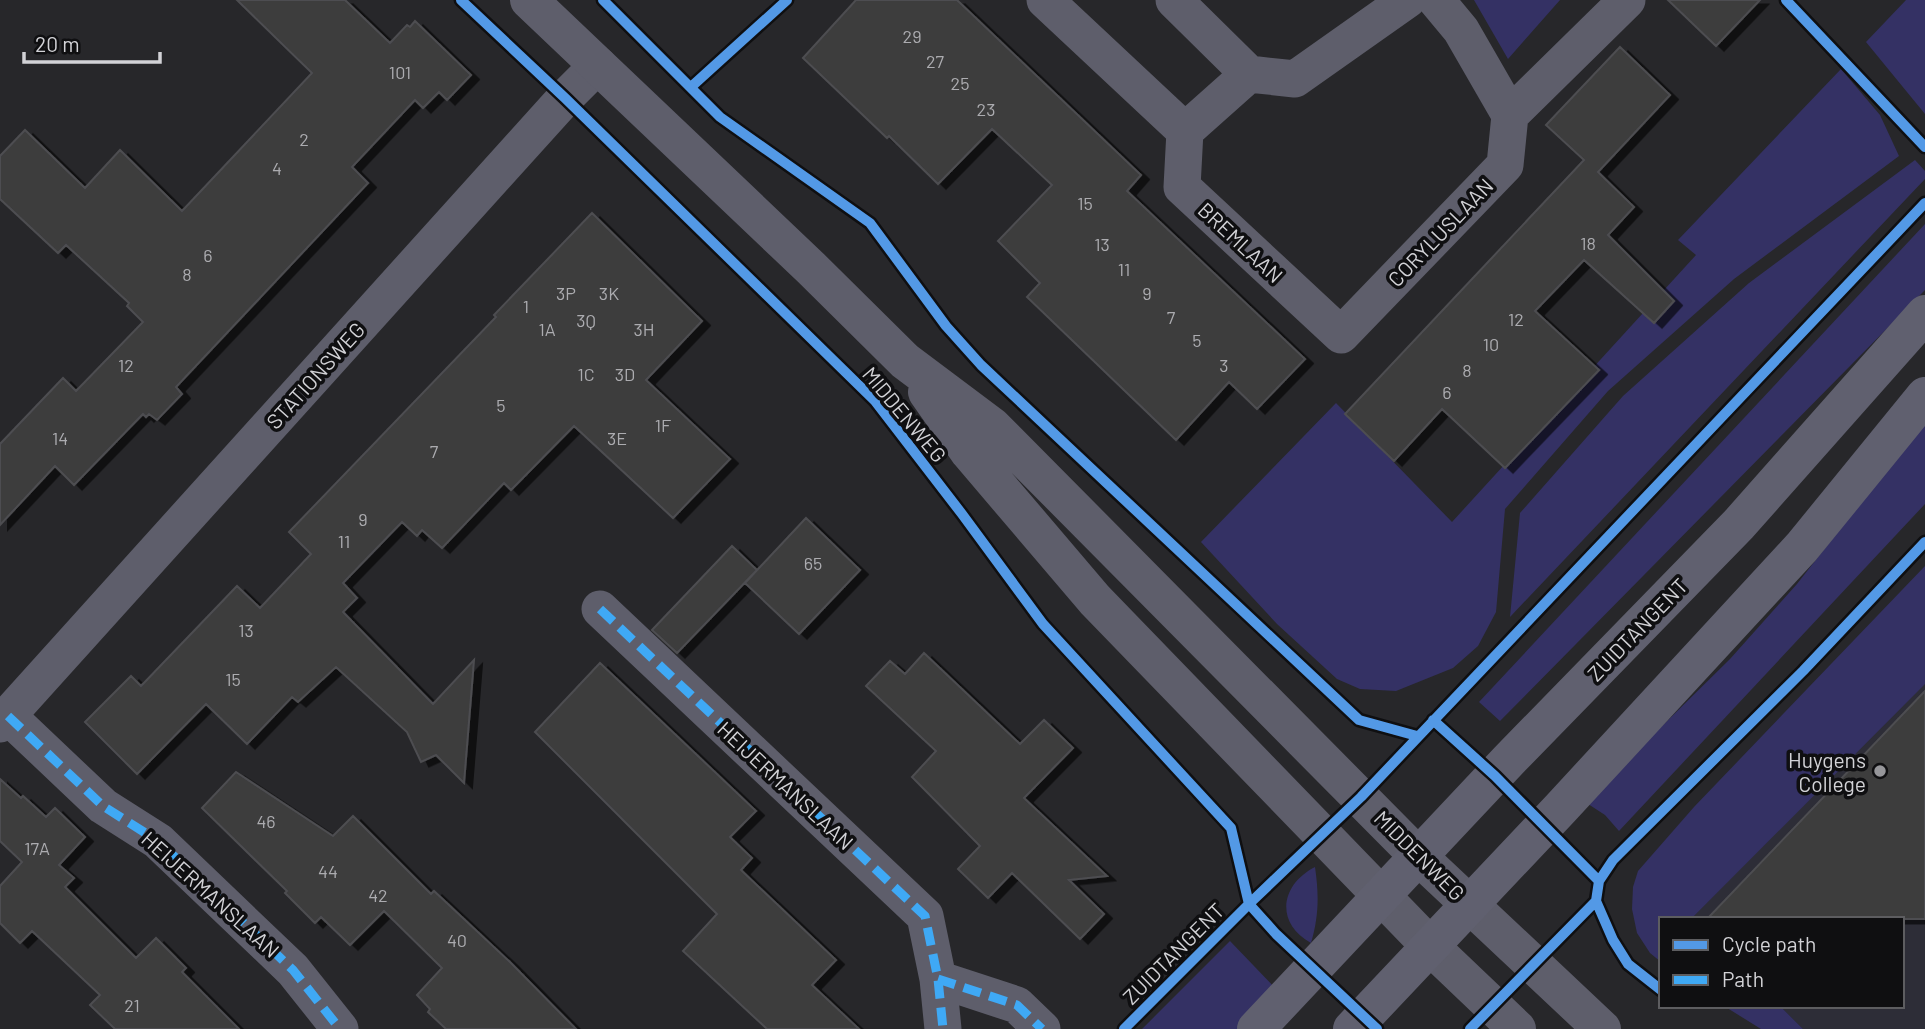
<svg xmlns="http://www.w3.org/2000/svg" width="1925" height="1029" font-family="Barlow,sans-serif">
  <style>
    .built { fill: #2d2d37 }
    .green { fill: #343164 }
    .building { fill: #3c3c3e; stroke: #4e4e51; stroke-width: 2; filter: url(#shadow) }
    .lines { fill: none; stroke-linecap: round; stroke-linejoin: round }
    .minor { stroke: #5e5e6b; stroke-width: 37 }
    .tertiary { stroke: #5e5e6b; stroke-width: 38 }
    .secondary { stroke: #60606f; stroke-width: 38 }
    .quiet { stroke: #3fa9f5; stroke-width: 9; stroke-dasharray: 18 9; stroke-linecap: butt }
    .cycleway-casing { stroke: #0f0f11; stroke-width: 15 }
    .cycleway { stroke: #5399e6; stroke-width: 10 }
    .poi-dot { fill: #96969a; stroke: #0f0f11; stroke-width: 2.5 }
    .labels { text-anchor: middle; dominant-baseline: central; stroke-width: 7; stroke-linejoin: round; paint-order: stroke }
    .number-label { font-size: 18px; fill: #acacb0 }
    .street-label { font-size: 21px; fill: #d2d2d6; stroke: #0f0f11 }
    .poi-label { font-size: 21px; fill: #d2d2d6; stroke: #0f0f11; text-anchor: end }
  </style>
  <defs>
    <filter id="shadow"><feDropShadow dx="8" dy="4.5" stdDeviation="0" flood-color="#0009"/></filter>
  </defs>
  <rect width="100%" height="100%" fill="#27272a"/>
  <path class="built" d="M 1925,679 L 1925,1029 L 1803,1029 L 1780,1006 L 1902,1006 L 1902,919 L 1691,919 Z"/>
  <path class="green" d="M 1474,0 L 1560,0 L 1508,59 Z
    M 1906,0 L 1925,0 L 1925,114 L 1866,42 Z
    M 1841,69 L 1880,115 L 1899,156 L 1734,279 L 1608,391 L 1505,509 L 1496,612 L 1478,646 L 1453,668 L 1396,691 L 1360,689 L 1337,679 L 1277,624 L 1201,542 L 1336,403 L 1452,522 L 1696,255 L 1678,240 Z
    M 1915,160 L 1925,171 L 1925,179 L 1510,617 L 1520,513 L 1623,396 L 1749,283 Z
    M 1925,224 L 1925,290 L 1500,721 L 1479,702 Z
    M 1925,420 L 1925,504 L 1619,831 L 1605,815 L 1585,802 L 1730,659 L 1797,584 Z
    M 1925,566 L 1925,684 L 1691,919 L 1661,919 L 1661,962 L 1650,953 L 1637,933 L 1632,909 L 1633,887 L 1638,871 L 1694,807 Z
    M 1315,867 C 1319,894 1319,916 1311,943 C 1275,923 1280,885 1315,867 Z
    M 1230,941 L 1277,990 L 1238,1029 L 1142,1029 Z
    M 1724,1006 L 1780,1006 L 1803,1029 L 1761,1029 Z"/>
  <path class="building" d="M 237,0 L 345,0 L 390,43 L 407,25 L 410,27 L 415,21 L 471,75 L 447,100 L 439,92 L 423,108 L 415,100 L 352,167 L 368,183 L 176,387 L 182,394 L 157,420 L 149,414 L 146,417 L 143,414 L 74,485 L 55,466 L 0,525 L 0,444 L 63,378 L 76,391 L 143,322 L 127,306 L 129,303 L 66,245 L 58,253 L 0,199 L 0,156 L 25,130 L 85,188 L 120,150 L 182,211 L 312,73 Z
    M 856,0 L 957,0 L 1141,175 L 1127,191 L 1305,359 L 1257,409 L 1229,382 L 1176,440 L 1027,297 L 1040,283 L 998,241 L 1052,185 L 992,129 L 938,184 L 889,136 L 887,138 L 803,58 Z
    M 1668,0 L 1760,0 L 1716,46 Z
    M 1620,47 L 1670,95 L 1598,172 L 1634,207 L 1608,235 L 1674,301 L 1654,323 L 1584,260 L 1535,311 L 1599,370 L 1505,468 L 1442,409 L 1394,461 L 1345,414 L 1584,160 L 1546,125 Z
    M 592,213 L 702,321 L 646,380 L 730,459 L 673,518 L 574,426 L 511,490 L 504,483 L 442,548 L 422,530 L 417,536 L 402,522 L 343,583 L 357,598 L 343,612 L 433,704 L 474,660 L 464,783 L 436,755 L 421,762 L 407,732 L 336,667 L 298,702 L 292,697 L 247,744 L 206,704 L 137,774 L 85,722 L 131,676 L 141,686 L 237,586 L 260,608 L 311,554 L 289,532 L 496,317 L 494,315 Z
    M 806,518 L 860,570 L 799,634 L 745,583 Z
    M 732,546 L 757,570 L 677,653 L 652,630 Z
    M 924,653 L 1020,744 L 1044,720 L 1073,748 L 1024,798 L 1107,876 L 1069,880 L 1104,914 L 1080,939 L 1012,873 L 988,898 L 958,869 L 980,846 L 912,777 L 936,751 L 866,686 L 890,661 L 905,674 Z
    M 600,663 L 756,811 L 730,837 L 752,858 L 741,870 L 836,960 L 812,985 L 859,1029 L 767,1029 L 683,951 L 717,914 L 535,732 Z
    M 1925,691 L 1925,919 L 1707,919 Z
    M 236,772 L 333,836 L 353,816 L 431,894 L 434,891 L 510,962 L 576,1029 L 446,1029 L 428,1012 L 430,1009 L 417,995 L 442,968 L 384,911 L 350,945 L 321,917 L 315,923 L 285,893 L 287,891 L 202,808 Z
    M 0,779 L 21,798 L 23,796 L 46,817 L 55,808 L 85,837 L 59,865 L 74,878 L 65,887 L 136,958 L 156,938 L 186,968 L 182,972 L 239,1029 L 115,1029 L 90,1005 L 100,995 L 32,931 L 20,943 L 0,923 L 0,886 L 22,862 L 0,841 Z"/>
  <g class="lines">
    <path class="minor" d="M 1045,0 L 1185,131
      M 1174,0 L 1249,74 L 1295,79 L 1407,0
      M 1249,74 L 1185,131 L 1182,187 L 1341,335 L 1505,165 L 1510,115 L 1461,30 L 1436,0
      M 1510,115 L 1627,0
      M 600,609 L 925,916 L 938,979 L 943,1029
      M 8,716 L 103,806 L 158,841 L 293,970 L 340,1029
      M 0,724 L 565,98 L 598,65
      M 938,979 L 1017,1005 L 1042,1029"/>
    <path class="tertiary" d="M 529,0 L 811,268 L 905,361 L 993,427 L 1418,856 L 1602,1029
      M 927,392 L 969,452 L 1095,600 L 1431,947 L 1517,1029"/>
    <path class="secondary" d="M 1256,1029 L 1509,760 L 1739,524 L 1925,314
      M 1352,1029 L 1560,809 L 1802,547 L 1925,396"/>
    <path class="quiet" d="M 600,609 L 925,916 L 938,979 L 943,1029
      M 8,716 L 103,806 L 158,841 L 293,970 L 340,1029
      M 938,979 L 1017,1005 L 1042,1029"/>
    <g class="cycleway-casing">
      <path id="cycleway" d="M 461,0 L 565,98 L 875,401 L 962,514 L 1043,624 L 1231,828 L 1249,904 L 1276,934 L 1377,1029
        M 603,0 L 720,117 L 870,223 L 946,326 L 981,365 L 1359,720 L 1417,736
        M 1786,0 L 1925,147
        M 691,87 L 787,0
        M 1433,720 L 1495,776 L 1599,881
        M 1596,901 L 1613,940 L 1628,964 L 1661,990
        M 1124,1029 L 1249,904 L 1361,797 L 1925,203
        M 1470,1029 L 1596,901 L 1599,881 L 1613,860 L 1803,671 L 1925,542"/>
    </g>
    <use href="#cycleway" class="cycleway"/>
  </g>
  <circle class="poi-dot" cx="1880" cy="771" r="7"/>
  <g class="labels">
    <g class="number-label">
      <text x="912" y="36">29</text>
      <text x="935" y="61">27</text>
      <text x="400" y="72">101</text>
      <text x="960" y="83">25</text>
      <text x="986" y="109">23</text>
      <text x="304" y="139">2</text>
      <text x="277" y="168">4</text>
      <text x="1085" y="203">15</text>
      <text x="1588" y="243">18</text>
      <text x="1102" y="244">13</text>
      <text x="208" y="255">6</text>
      <text x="1124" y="269">11</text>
      <text x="187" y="274">8</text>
      <text x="566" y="293">3P</text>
      <text x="609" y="293">3K</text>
      <text x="1147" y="293">9</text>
      <text x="526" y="306">1</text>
      <text x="1171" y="317">7</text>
      <text x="1516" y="319">12</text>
      <text x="586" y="320">3Q</text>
      <text x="547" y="329">1A</text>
      <text x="644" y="329">3H</text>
      <text x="1197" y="340">5</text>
      <text x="1491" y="344">10</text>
      <text x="126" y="365">12</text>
      <text x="1224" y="365">3</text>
      <text x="1467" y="370">8</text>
      <text x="586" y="374">1C</text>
      <text x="625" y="374">3D</text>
      <text x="1447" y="392">6</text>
      <text x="501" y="405">5</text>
      <text x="663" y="425">1F</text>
      <text x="60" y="438">14</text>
      <text x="617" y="438">3E</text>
      <text x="434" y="451">7</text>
      <text x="363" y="519">9</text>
      <text x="344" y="541">11</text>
      <text x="813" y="563">65</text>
      <text x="246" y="630">13</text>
      <text x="233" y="679">15</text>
      <text x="266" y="821">46</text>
      <text x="37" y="848">17A</text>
      <text x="328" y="871">44</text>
      <text x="378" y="895">42</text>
      <text x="457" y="940">40</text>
      <text x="132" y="1005">21</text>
    </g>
    <g class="street-label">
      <text transform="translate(1440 232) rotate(-46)">CORYLUSLAAN</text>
      <text transform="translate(1241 242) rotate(43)">BREMLAAN</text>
      <text transform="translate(315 375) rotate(-48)">STATIONSWEG</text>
      <text transform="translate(905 414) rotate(50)">MIDDENWEG</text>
      <text transform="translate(1637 629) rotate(-46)">ZUIDTANGENT</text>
      <text transform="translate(786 785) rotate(43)">HEIJERMANSLAAN</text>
      <text transform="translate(1420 855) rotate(45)">MIDDENWEG</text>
      <text transform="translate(211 894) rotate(42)">HEIJERMANSLAAN</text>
      <text transform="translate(1173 953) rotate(-45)">ZUIDTANGENT</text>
    </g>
    <g class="poi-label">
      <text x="1866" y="759">Huygens<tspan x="1866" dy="24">College</tspan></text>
    </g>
  </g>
  <rect x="1659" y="917" width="245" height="91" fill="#0f0f11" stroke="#5d5d60" stroke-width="2"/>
  <rect x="1673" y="940" width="35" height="10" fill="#5399e6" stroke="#5d5d60" stroke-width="2"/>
  <text x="1722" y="952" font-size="21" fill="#d2d2d6">Cycle path</text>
  <rect x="1673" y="975" width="35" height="10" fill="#3fa9f5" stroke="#5d5d60" stroke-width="2"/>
  <text x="1722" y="987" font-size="21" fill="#d2d2d6">Path</text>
  <path d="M24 52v10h136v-10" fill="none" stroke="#d2d2d6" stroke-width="3.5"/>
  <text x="35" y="52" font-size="21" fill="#d2d2d6" stroke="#0f0f11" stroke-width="5" paint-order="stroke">20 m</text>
</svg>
